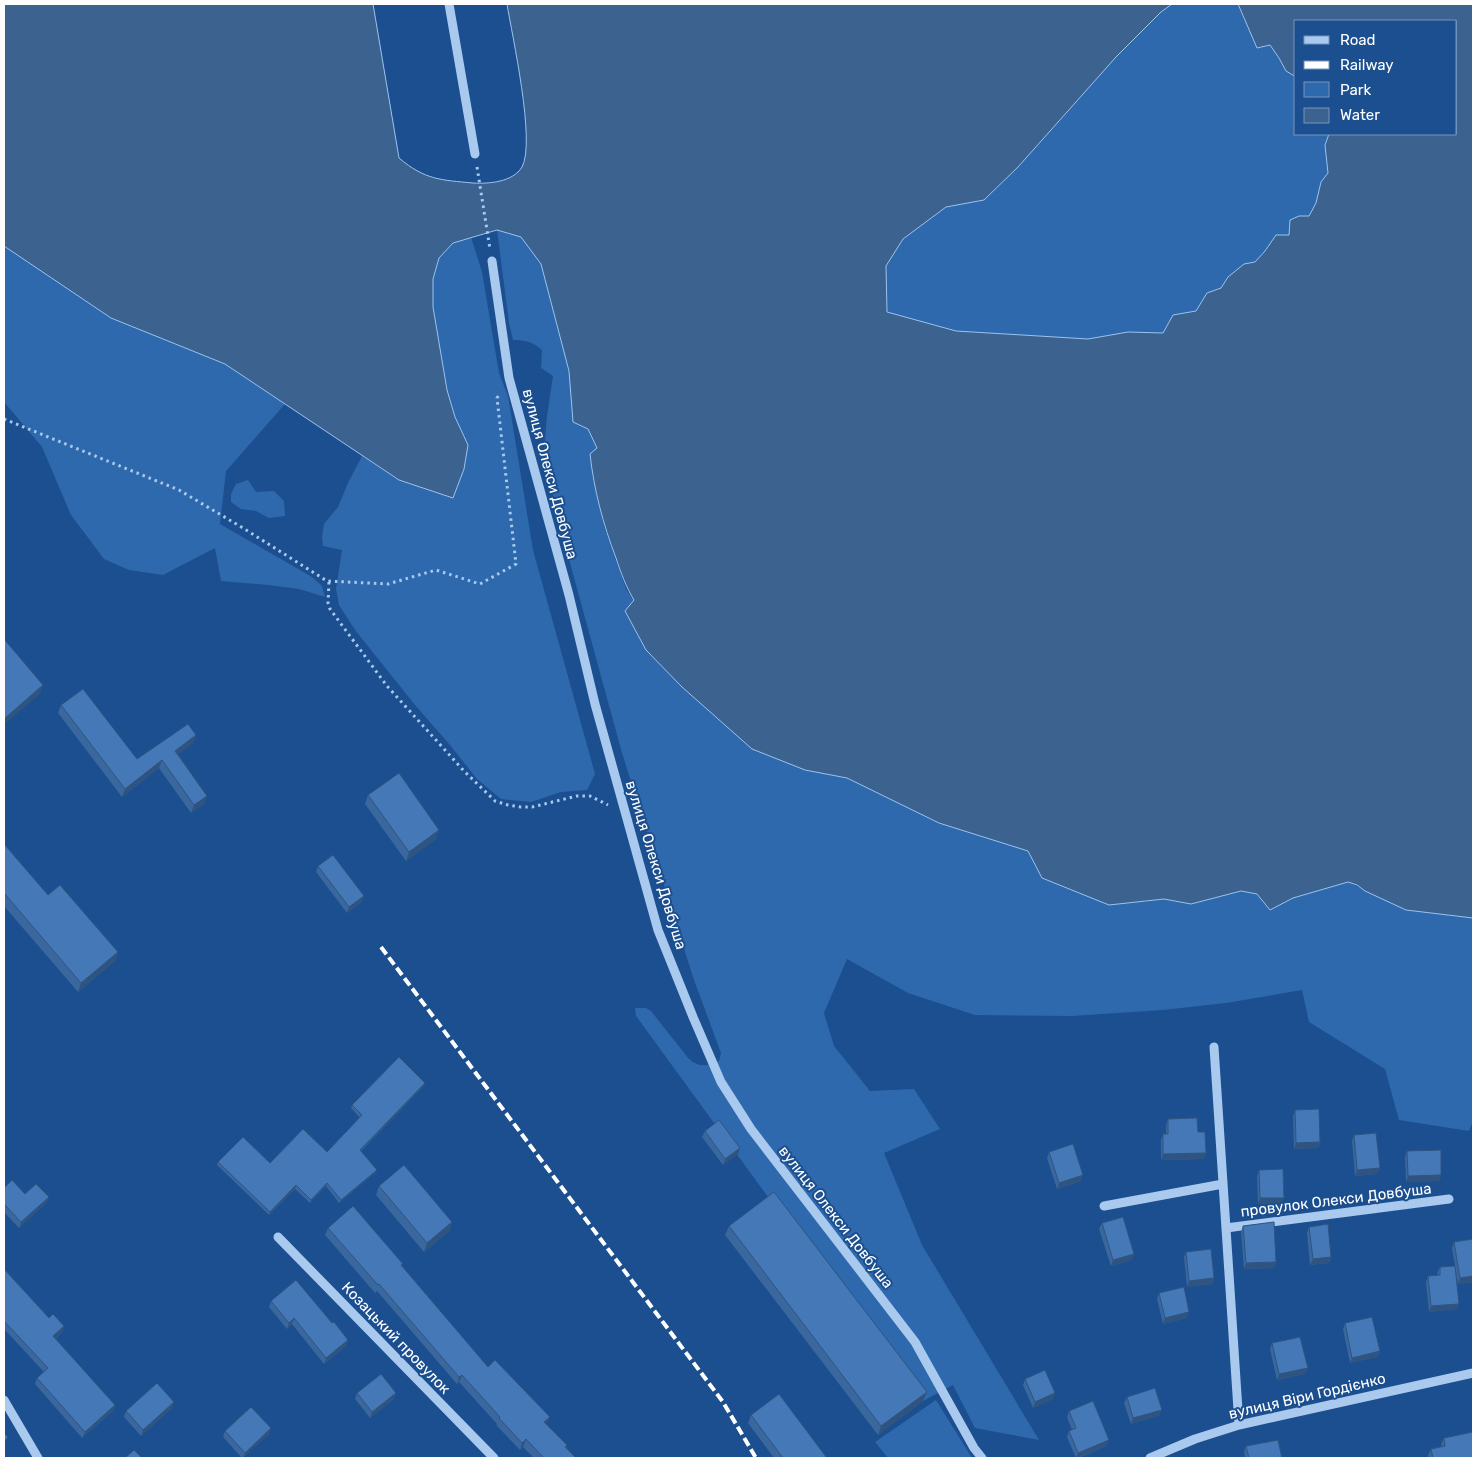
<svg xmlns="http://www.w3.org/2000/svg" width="1477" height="1462" font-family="Rubik,sans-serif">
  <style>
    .green { fill: #2e69ad }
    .water { fill: #3c6290; stroke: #9cc4f0 }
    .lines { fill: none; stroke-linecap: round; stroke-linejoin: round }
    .path { stroke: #a9c9ee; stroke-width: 3; stroke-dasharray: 2.5 4; stroke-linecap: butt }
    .minor { stroke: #a9c9ee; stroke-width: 9 }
    .rail { stroke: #fff; stroke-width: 4; stroke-dasharray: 9 4; stroke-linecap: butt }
    .wall { fill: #3a679d }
    .shaded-wall { fill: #305480 }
    .building { fill: #4478b7; stroke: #305480 }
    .labels { text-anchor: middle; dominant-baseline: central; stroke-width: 4; stroke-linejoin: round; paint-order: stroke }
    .street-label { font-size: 15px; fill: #fff; stroke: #1b4f8f }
  </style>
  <rect width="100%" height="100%" fill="#1b4f8f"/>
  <path class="green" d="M 1172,4 L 1238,4 L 1245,22 L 1270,45 L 1279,58 L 1286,71 L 1296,77 L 1296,134 L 1329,134 L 1325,145 L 1328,173 L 1321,182 L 1316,203 L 1309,217 L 1299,216 L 1289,235 L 1276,235 L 1265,251 L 1255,262 L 1244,264 L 1228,277 L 1221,288 L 1207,293 L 1196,311 L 1173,315 L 1163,333 L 1128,332 L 1088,339 L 956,331 L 886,312 L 886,266 L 903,239 L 946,207 L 984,200 L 1018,167 L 1116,57 L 1161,12 Z
    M 497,230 L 521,237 L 541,264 L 569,371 L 573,422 L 588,429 L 597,448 L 592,474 L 604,526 L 626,589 L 634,601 L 625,611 L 646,650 L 682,687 L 703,705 L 805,770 L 847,778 L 939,823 L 1028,851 L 1042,878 L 1143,902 L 1164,899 L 1191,904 L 1241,891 L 1257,894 L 1270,910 L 1293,898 L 1348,882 L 1406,910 L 1473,918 L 1473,1121 L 1469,1131 L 1399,1120 L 1385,1069 L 1309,1022 L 1302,990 L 1226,1003 L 1163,1010 L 1072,1016 L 975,1015 L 908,993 L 847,959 L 824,1013 L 834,1046 L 870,1091 L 914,1089 L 940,1129 L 884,1153 L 922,1245 L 1039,1440 L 975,1428 L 953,1385 L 923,1401 L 771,1201 L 636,1016 L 635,1008 L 646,1008 L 651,1011 L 689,1059 C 700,1068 707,1066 719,1061 L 721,1053 L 694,980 L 622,753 L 558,519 L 544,452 L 547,416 L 553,376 L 541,368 L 542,350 C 533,342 525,340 513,340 L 509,323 Z
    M 471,237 L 482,272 L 499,373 L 508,396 L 533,550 L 595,774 L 587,790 L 561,792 L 531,802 L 501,799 L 477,779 L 450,745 L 415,705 L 355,630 L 339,605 L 336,589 L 342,550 L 323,546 L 322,537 L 324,524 L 338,507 L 348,483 L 362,456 L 399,480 L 468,445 L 455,417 L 447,390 L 433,307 L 433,279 L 439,258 L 453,243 Z
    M 4,246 L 111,318 L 225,364 L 285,404 L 226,471 L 220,524 L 312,577 L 322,586 L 325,597 L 299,589 L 268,585 L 221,581 L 215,548 L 163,575 L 129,570 L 104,559 L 71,515 L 42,447 L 4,402 Z
    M 248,480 L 256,492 L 274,491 L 284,501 L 285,516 L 269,518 L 256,511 L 241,509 L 231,502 L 231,494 L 236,484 Z
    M 936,1400 L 972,1458 L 888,1458 L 875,1442 Z"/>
  <path class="water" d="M 4,4 L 373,4 L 399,158 C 425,180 441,180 473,183 C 489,184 513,182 522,167 C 536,142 512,35 507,4 L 1172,4 L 1161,12 L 1116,57 L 1018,167 L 984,200 L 946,207 L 903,239 L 886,266 L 887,312 L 956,331 L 1088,339 L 1128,332 L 1163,333 L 1173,315 L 1196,311 L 1207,293 L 1221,288 L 1228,277 L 1244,264 L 1255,262 L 1265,251 L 1276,235 L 1289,235 L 1290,220 L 1299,216 L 1309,216 L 1316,203 L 1321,182 L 1328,173 L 1325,145 L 1329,134 L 1456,134 L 1456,21 L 1296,21 L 1296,77 L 1286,71 L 1279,58 L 1270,45 L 1257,48 L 1238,4 L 1473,4 L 1473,918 L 1406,910 L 1365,891 L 1357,885 L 1348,882 L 1293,898 L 1270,910 L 1257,894 L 1241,891 L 1191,904 L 1164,899 L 1109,905 L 1042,878 L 1028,851 L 939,823 L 847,778 L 805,770 L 752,749 L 682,687 L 646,650 L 625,611 L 634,600 C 626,587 621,573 616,558 C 603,524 594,490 590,454 L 597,448 L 588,429 L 573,422 L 569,371 L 541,264 L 521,237 L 497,230 L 453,243 L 439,258 L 433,279 L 433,307 L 447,390 L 455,417 L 468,445 L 464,469 L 453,498 L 399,480 L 225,364 L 111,318 L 4,246 Z"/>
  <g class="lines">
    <path class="path" d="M 477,167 L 490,249
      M 4,419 L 179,490 L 243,528 L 327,581 L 388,584 L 436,570 L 480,584 L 516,564 L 497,398 L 499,395
      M 329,582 L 328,603 L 330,609 L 387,686 L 464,771 L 495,801 L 508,805 L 521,807 L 532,807 L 577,796 L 590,796 L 608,805"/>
    <path class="minor" d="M 449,4 L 475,154
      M 492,261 L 509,378 L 569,595 L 595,704 L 658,930 L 693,1017 L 721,1082 L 751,1129 L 915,1342 L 974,1448 L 982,1458
      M 1214,1047 L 1239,1425
      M 1104,1206 L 1223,1184
      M 1226,1228 L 1449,1199
      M 278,1237 L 494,1458
      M 4,1400 L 38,1458
      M 1150,1458 L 1195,1439 L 1239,1425 L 1473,1373"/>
    <path class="rail" d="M 381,947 L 723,1402 L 756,1458"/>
  </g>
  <path class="wall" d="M 61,705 L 137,759 L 196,735 L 193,743 L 178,754 L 207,796 L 204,804 L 191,813 L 159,768 L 122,797 L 58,713 Z
    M 368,795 L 436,839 L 406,861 L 365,804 Z
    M 4,844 L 48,895 L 118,952 L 115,961 L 78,992 L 4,906 Z
    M 318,866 L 362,902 L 347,913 L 316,872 Z
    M 424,1086 L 361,1151 L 377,1170 L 375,1173 L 339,1203 L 326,1186 L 310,1203 L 295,1189 L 269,1215 L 217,1165 L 218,1162 L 270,1163 L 327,1152 L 360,1118 L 351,1108 L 352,1105 Z
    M 1295,1110 L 1320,1142 L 1318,1148 L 1294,1149 L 1293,1116 Z
    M 1168,1119 L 1198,1132 L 1204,1159 L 1161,1160 L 1161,1140 L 1163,1134 L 1166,1134 L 1166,1125 Z
    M 705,1131 L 740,1148 L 738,1154 L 723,1165 L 702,1137 Z
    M 1354,1135 L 1380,1168 L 1377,1174 L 1355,1176 L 1352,1141 Z
    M 1407,1151 L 1441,1175 L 1439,1181 L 1406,1182 L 1405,1157 Z
    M 1049,1152 L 1081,1181 L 1057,1189 L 1047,1158 Z
    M 1259,1170 L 1284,1198 L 1282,1203 L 1258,1204 L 1257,1176 Z
    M 379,1186 L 452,1222 L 449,1231 L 424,1252 L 376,1195 Z
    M 4,1188 L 25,1194 L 49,1197 L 46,1203 L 19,1228 L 4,1212 Z
    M 1102,1223 L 1132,1260 L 1111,1266 L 1099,1229 Z
    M 729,1226 L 923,1401 L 878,1435 L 725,1235 Z
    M 1243,1226 L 1276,1262 L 1274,1268 L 1244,1269 L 1241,1232 Z
    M 1309,1227 L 1331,1257 L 1329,1263 L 1310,1265 L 1307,1233 Z
    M 328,1228 L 402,1266 L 488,1367 L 547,1425 L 567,1445 L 566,1447 L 576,1458 L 534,1458 L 523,1447 L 520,1450 L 496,1425 L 497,1424 L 459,1382 L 457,1384 L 377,1291 L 375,1293 L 325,1235 Z
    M 1473,1239 L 1473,1282 L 1458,1284 L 1456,1272 L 1459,1304 L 1457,1309 L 1429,1312 L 1426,1282 L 1428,1276 L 1438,1275 L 1437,1273 L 1440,1267 L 1455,1266 L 1452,1248 L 1454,1242 Z
    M 1186,1252 L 1214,1278 L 1212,1284 L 1187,1287 L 1184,1257 Z
    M 4,1269 L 49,1318 L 64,1326 L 62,1332 L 55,1339 L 115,1405 L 113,1411 L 82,1438 L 35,1384 L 37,1378 L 44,1372 L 4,1329 Z
    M 1159,1293 L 1187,1318 L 1163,1324 L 1157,1299 Z
    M 271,1301 L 332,1323 L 348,1340 L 346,1346 L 324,1364 L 292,1324 L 287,1329 L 269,1307 Z
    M 1345,1323 L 1380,1351 L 1377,1357 L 1350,1363 L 1343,1329 Z
    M 1272,1343 L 1305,1374 L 1277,1380 L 1270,1349 Z
    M 1025,1379 L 1053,1399 L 1033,1408 L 1023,1385 Z
    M 357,1393 L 394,1399 L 370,1418 L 355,1399 Z
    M 1127,1397 L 1160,1415 L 1131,1424 L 1124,1403 Z
    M 172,1408 L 141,1436 L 124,1417 L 126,1411 Z
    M 1069,1411 L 1107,1446 L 1078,1458 L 1076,1458 L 1067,1437 L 1069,1431 L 1072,1430 L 1067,1417 Z
    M 751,1415 L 827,1458 L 774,1458 L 748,1423 Z
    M 225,1431 L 269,1434 L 242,1458 L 223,1437 Z
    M 1444,1438 L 1473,1458 L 1429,1458 L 1428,1455 L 1431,1449 L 1442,1446 L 1441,1444 Z
    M 1246,1446 L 1282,1458 L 1245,1458 L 1244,1452 Z"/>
  <path class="shaded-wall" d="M 43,685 L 40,694 L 4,725 L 4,719 Z
    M 196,735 L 193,743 L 172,759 L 175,751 Z
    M 162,760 L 159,768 L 122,797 L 125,789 Z
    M 207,796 L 204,804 L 191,813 L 194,805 Z
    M 439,830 L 436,839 L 406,861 L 409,852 Z
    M 364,896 L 362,902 L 347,913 L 349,907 Z
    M 118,952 L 115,961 L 78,992 L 81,983 Z
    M 425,1083 L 424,1086 L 358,1153 L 360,1150 Z
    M 1320,1142 L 1318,1148 L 1294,1149 L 1296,1143 Z
    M 740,1148 L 738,1154 L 723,1165 L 725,1159 Z
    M 1206,1153 L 1204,1159 L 1161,1160 L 1163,1154 Z
    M 1380,1168 L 1377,1174 L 1355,1176 L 1357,1170 Z
    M 377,1170 L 375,1173 L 339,1203 L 341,1200 Z
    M 1083,1175 L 1081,1181 L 1057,1189 L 1059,1183 Z
    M 1441,1175 L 1439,1181 L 1406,1182 L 1408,1176 Z
    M 327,1183 L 326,1186 L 310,1203 L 311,1200 Z
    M 296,1185 L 295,1189 L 269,1215 L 270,1212 Z
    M 49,1197 L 46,1203 L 19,1228 L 21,1222 Z
    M 1260,1198 L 1284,1198 L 1282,1203 L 1258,1204 Z
    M 452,1222 L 449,1231 L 424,1252 L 427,1243 Z
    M 1134,1254 L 1132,1260 L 1111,1266 L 1113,1260 Z
    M 1331,1257 L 1329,1263 L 1310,1265 L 1313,1259 Z
    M 1276,1262 L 1274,1268 L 1244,1269 L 1246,1263 Z
    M 1473,1276 L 1473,1282 L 1458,1284 L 1460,1278 Z
    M 1214,1278 L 1212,1284 L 1187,1287 L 1189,1281 Z
    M 1459,1304 L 1457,1309 L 1429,1312 L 1431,1306 Z
    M 1189,1312 L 1187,1318 L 1163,1324 L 1165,1318 Z
    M 294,1318 L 292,1324 L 287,1329 L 289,1323 Z
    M 64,1326 L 62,1332 L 51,1342 L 53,1336 Z
    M 348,1340 L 346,1346 L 324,1364 L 326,1358 Z
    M 1380,1351 L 1377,1357 L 1350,1363 L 1352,1358 Z
    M 1308,1368 L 1305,1374 L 1277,1380 L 1279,1374 Z
    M 462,1375 L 459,1382 L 457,1384 L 459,1377 Z
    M 927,1392 L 923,1401 L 878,1435 L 881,1426 Z
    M 396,1393 L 394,1399 L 370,1418 L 372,1412 Z
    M 1055,1393 L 1053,1399 L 1033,1408 L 1035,1402 Z
    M 174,1402 L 172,1408 L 141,1436 L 143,1430 Z
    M 115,1405 L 113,1411 L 82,1438 L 85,1432 Z
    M 1162,1410 L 1160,1415 L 1131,1424 L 1133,1418 Z
    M 550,1417 L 547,1424 L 544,1422 Z
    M 271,1428 L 269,1434 L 243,1458 L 245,1453 Z
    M 526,1439 L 523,1447 L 520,1450 L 522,1443 Z
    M 1109,1440 L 1107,1446 L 1076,1458 L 1078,1453 Z"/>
  <path class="building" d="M 4,639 L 43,685 L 4,719 Z
    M 83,689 L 137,759 L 188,724 L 196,735 L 175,751 L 207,796 L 194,805 L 162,760 L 125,789 L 61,705 Z
    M 399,773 L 439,830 L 409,852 L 368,795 Z
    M 4,844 L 48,895 L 60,885 L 118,952 L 81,983 L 4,893 Z
    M 333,855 L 364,896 L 349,907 L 318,866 Z
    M 399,1057 L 425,1083 L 360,1150 L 377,1170 L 341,1200 L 327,1183 L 311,1200 L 296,1185 L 270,1212 L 218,1162 L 243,1137 L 270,1163 L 303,1129 L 327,1152 L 362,1115 L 352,1105 Z
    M 1319,1109 L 1320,1142 L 1296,1143 L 1295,1110 Z
    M 1197,1118 L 1198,1132 L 1205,1132 L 1206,1153 L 1163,1154 L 1163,1134 L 1168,1134 L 1168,1119 Z
    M 719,1120 L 740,1148 L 725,1159 L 705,1131 Z
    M 1376,1133 L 1380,1168 L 1357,1170 L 1354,1135 Z
    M 1073,1144 L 1083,1175 L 1059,1183 L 1049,1152 Z
    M 1441,1150 L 1441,1175 L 1408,1176 L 1407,1151 Z
    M 404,1165 L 452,1222 L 427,1243 L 379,1186 Z
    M 1283,1169 L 1284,1198 L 1260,1198 L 1259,1170 Z
    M 12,1180 L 25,1194 L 36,1184 L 49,1197 L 21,1222 L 4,1204 L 4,1188 Z
    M 774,1192 L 927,1392 L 881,1426 L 729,1226 Z
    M 353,1206 L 403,1264 L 401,1265 L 488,1367 L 495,1360 L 550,1417 L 544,1422 L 567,1445 L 565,1447 L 576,1458 L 544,1458 L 526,1439 L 522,1443 L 499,1418 L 500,1417 L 462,1375 L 459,1377 L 379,1284 L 378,1285 L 328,1228 Z
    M 1123,1217 L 1134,1254 L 1113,1260 L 1102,1223 Z
    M 1274,1222 L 1276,1262 L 1246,1263 L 1243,1226 Z
    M 1328,1224 L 1331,1257 L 1313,1259 L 1309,1227 Z
    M 1473,1239 L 1473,1276 L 1460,1278 L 1454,1242 Z
    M 1211,1249 L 1214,1278 L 1189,1281 L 1186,1252 Z
    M 1455,1266 L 1459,1304 L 1431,1306 L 1428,1276 L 1440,1275 L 1440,1267 Z
    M 4,1269 L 49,1318 L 53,1314 L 64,1326 L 53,1336 L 115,1405 L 85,1432 L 37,1378 L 48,1368 L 4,1321 Z
    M 296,1280 L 332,1323 L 334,1322 L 348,1340 L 326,1358 L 294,1318 L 289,1323 L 271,1301 Z
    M 1184,1287 L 1189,1312 L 1165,1318 L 1159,1293 Z
    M 1372,1317 L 1380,1351 L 1352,1358 L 1345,1323 Z
    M 1300,1337 L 1308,1368 L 1279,1374 L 1272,1343 Z
    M 1045,1370 L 1055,1393 L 1035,1402 L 1025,1379 Z
    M 381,1374 L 396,1393 L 372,1412 L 357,1393 Z
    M 157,1383 L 174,1402 L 143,1430 L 126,1411 Z
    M 1155,1388 L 1162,1410 L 1133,1418 L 1127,1397 Z
    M 779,1394 L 827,1458 L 783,1458 L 751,1415 Z
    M 1093,1401 L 1109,1440 L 1078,1453 L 1069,1431 L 1076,1428 L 1069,1411 Z
    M 251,1407 L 271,1428 L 245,1453 L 225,1431 Z
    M 1473,1432 L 1473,1458 L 1433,1458 L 1431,1449 L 1445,1446 L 1444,1438 Z
    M 4,1433 L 8,1437 L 4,1442 Z
    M 1278,1440 L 1282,1458 L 1249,1458 L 1246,1446 Z
    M 134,1450 L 142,1458 L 125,1458 Z"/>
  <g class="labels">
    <g class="street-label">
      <text transform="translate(550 474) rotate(75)">вулиця Олекси Довбуша</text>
      <text transform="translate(656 865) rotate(73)">вулиця Олекси Довбуша</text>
      <text transform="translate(1336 1200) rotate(-7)">провулок Олекси Довбуша</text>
      <text transform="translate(836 1217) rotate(52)">вулиця Олекси Довбуша</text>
      <text transform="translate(396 1338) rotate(46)">Козацький провулок</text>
      <text transform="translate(1307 1396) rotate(-13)">вулиця Віри Гордієнко</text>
    </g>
  </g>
  <rect width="1477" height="1462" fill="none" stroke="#ffffff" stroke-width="10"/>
  <rect x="1294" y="20" width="162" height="115" fill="#1b4f8f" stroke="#7695bc"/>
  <rect x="1304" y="36" width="25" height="8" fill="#a9c9ee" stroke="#7695bc"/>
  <text x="1340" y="45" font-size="15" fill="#ffffff">Road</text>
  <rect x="1304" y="61" width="25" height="8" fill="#ffffff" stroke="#7695bc"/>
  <text x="1340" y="70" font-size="15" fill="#ffffff">Railway</text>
  <rect x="1304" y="82" width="25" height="15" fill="#2e69ad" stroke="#7695bc"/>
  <text x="1340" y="95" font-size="15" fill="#ffffff">Park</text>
  <rect x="1304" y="108" width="25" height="15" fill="#3c6290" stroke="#7695bc"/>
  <text x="1340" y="120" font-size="15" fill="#ffffff">Water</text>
</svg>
